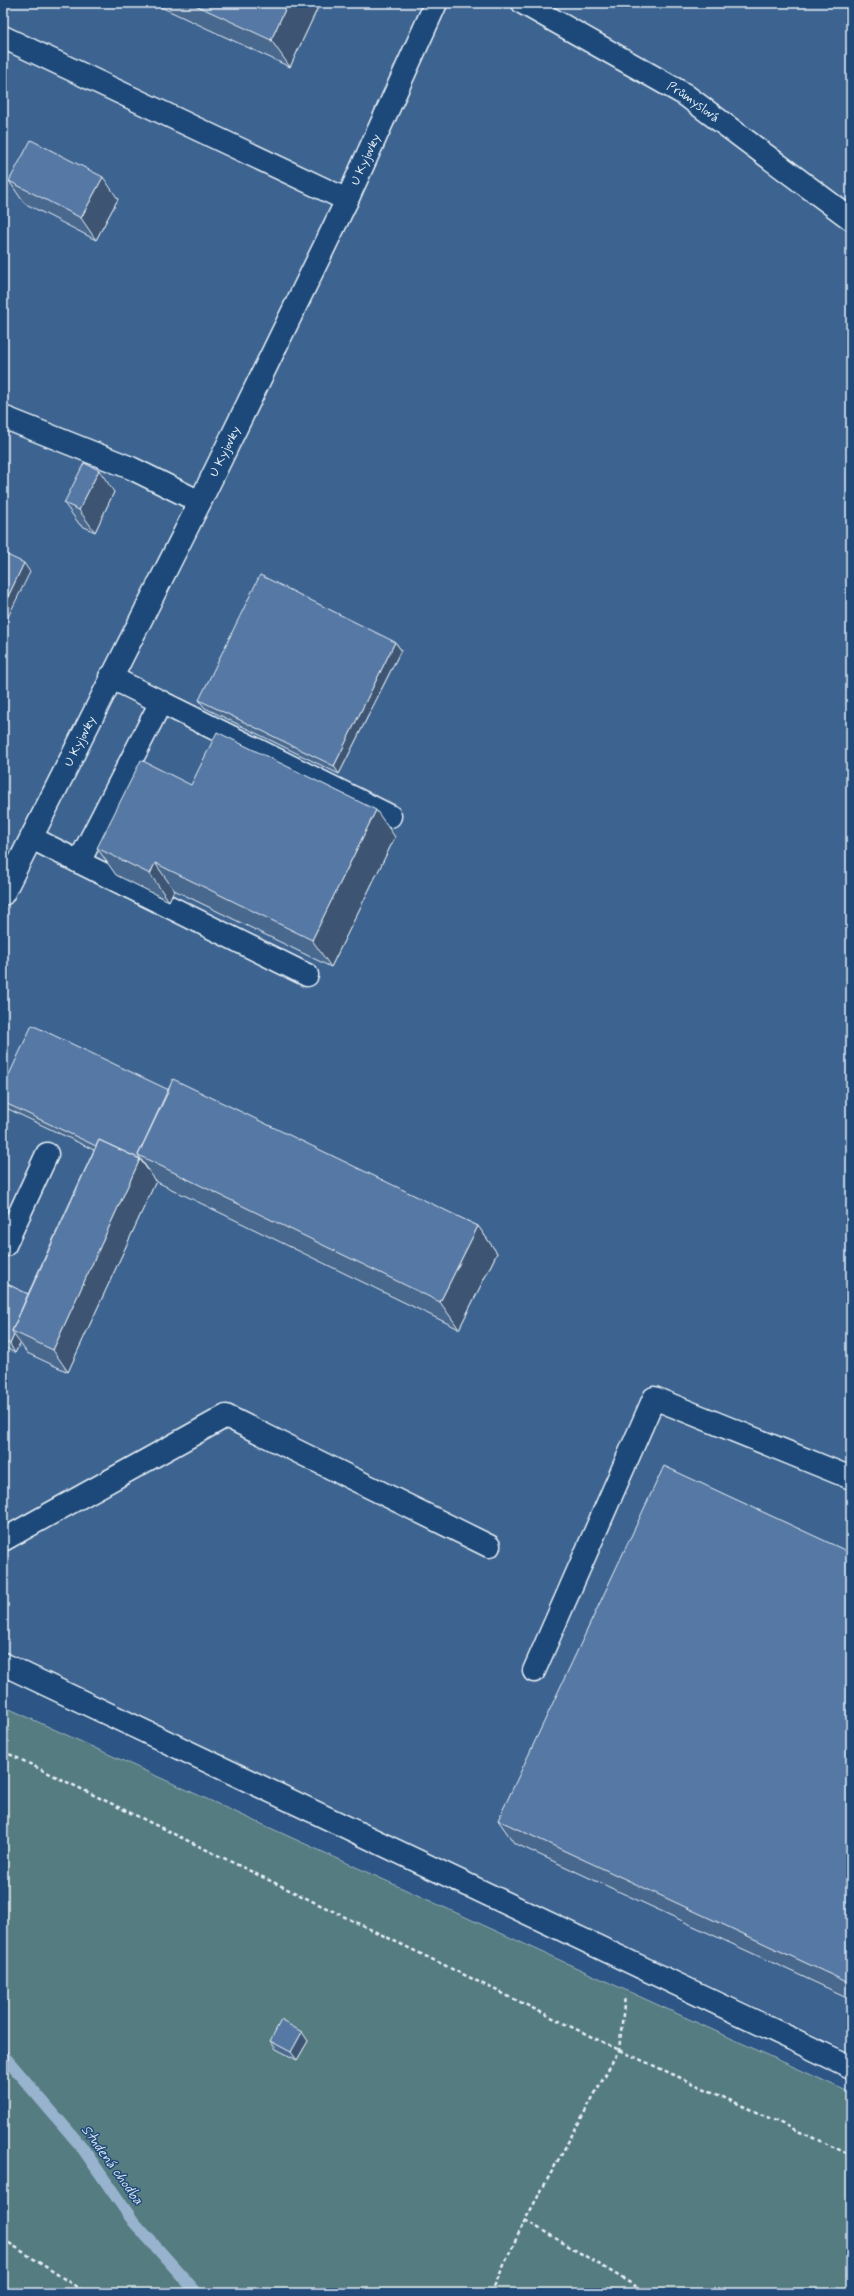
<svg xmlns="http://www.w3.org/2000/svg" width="854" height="2296" font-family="Mynerve,sans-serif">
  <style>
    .built { fill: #3c6390 }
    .green { fill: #557b81; stroke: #9eb6bc }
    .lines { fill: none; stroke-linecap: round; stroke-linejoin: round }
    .stream { stroke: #98b3cd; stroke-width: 12 }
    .minor-casing { stroke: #e8f1f8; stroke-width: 25 }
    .path { stroke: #e8f1f8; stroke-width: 2.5; stroke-dasharray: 4 3; stroke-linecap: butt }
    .minor { stroke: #1f4a7a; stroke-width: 22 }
    .wall { fill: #4a678d; stroke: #e8f1f8 }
    .shaded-wall { fill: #3c5473; stroke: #e8f1f8 }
    .building { fill: #5678a4; stroke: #e8f1f8 }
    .labels { text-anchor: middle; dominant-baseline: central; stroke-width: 3; stroke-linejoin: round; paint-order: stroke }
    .street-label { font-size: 13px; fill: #e8f1f8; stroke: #1f4a7a }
    .water-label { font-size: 14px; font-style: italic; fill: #d4e1ed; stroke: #1f4a7a }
  </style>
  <rect width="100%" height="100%" fill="#2d5585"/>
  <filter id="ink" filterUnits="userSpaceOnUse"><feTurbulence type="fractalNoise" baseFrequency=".025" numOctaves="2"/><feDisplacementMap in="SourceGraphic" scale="8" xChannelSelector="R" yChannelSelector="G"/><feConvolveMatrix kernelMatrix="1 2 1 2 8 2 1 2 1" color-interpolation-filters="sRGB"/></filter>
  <g filter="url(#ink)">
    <path class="built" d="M 3,3 L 851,3 L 851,2052 L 3,1653 Z"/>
    <path class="green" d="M 3,1706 L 851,2093 L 851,2293 L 3,2293 Z"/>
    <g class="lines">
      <path class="stream" d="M 3,2055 L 81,2146 L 133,2221 L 197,2293"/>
      <g class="minor-casing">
        <g id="minor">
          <path id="s1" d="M 523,3 L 684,94 L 851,219"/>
          <path d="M 3,37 L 347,200"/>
          <path d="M 3,417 L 131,468 L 200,502"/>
          <path d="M 110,677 L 161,702"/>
          <path d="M 32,838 L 79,862"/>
          <path id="s2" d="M 3,894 L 200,502 L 347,200 L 436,3"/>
          <path d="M 307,975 L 79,862 L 161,702 L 390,816"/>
          <path d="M 3,1243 L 5,1245 L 47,1154"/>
          <path d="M 3,1540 L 226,1416 L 489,1546"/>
          <path d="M 3,1664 L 851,2067"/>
          <path d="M 534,1671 L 654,1398 L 851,1478"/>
        </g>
      </g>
      <path class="path" d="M 3,1751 L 619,2050 L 851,2155
        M 525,2220 L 647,2293
        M 3,2239 L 86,2293
        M 491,2293 L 525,2220 L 619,2050 L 625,1996"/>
      <use href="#minor" class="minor"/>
    </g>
    <path class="wall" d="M 152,3 L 320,3 L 290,67 Z
      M 9,181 L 118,199 L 96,240 L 24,203 Z
      M 114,492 L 95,532 L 80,525 L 64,503 Z
      M 395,642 L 401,650 L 339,774 L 205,708 L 199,700 Z
      M 191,785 L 395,837 L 331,967 L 174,890 L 169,901 L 116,875 L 97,848 Z
      M 3,1088 L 169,1090 L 478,1226 L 497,1253 L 459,1329 L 157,1182 L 154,1178 L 156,1181 L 68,1372 L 27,1353 L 20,1343 L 15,1353 L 3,1346 L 3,1282 L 28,1294 L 94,1150 L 4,1107 L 3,1107 Z
      M 851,1553 L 851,1999 L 514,1843 L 498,1820 Z
      M 270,2041 L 308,2041 L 297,2060 L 276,2049 Z"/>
    <path class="shaded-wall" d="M 288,3 L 320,3 L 290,67 L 271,40 Z
      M 103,177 L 118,199 L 96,240 L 81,218 Z
      M 99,470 L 114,492 L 95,532 L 79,510 Z
      M 24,563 L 30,572 L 3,627 L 3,607 Z
      M 395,642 L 401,650 L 339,774 L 334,766 Z
      M 376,810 L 395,837 L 331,967 L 312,940 Z
      M 155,863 L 174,890 L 169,901 L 150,874 Z
      M 140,1159 L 156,1181 L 68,1372 L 53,1350 Z
      M 478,1226 L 497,1253 L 459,1329 L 440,1302 Z
      M 14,1335 L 20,1343 L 15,1353 L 10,1344 Z
      M 302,2032 L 308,2041 L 297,2060 L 291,2052 Z"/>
    <path class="building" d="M 191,3 L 288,3 L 271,40 Z
      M 31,140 L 103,177 L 81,218 L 9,181 Z
      M 84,463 L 99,470 L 79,510 L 64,503 Z
      M 3,553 L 24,563 L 3,607 Z
      M 260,575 L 395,642 L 334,766 L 199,700 Z
      M 217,732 L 376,810 L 312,940 L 155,863 L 150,874 L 97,848 L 141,760 L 191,785 Z
      M 32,1025 L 169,1090 L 138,1155 L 149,1171 L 148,1170 L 140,1159 L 99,1140 L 96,1146 L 3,1102 L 3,1088 Z
      M 173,1079 L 478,1226 L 440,1302 L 138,1155 Z
      M 99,1140 L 140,1159 L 53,1350 L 12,1331 Z
      M 3,1282 L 28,1294 L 12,1331 L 14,1335 L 10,1344 L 3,1341 Z
      M 664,1466 L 851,1553 L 851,1984 L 498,1820 Z
      M 281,2020 L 302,2032 L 291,2052 L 270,2041 Z"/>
  </g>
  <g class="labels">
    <g class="street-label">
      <text stroke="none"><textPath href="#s1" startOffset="197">Průmyslová</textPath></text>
      <text stroke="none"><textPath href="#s2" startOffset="819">U Kyjovky</textPath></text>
      <text stroke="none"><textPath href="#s2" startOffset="495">U Kyjovky</textPath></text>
      <text stroke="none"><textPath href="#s2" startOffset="171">U Kyjovky</textPath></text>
    </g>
    <g class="water-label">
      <text transform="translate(112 2165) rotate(54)">Studená chodba</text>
    </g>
  </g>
  <rect width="854" height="2296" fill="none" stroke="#1f4a7a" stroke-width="16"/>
  <rect x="8" y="8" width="838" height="2280" fill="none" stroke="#e8f1f8" stroke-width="1.5" filter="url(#ink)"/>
</svg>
